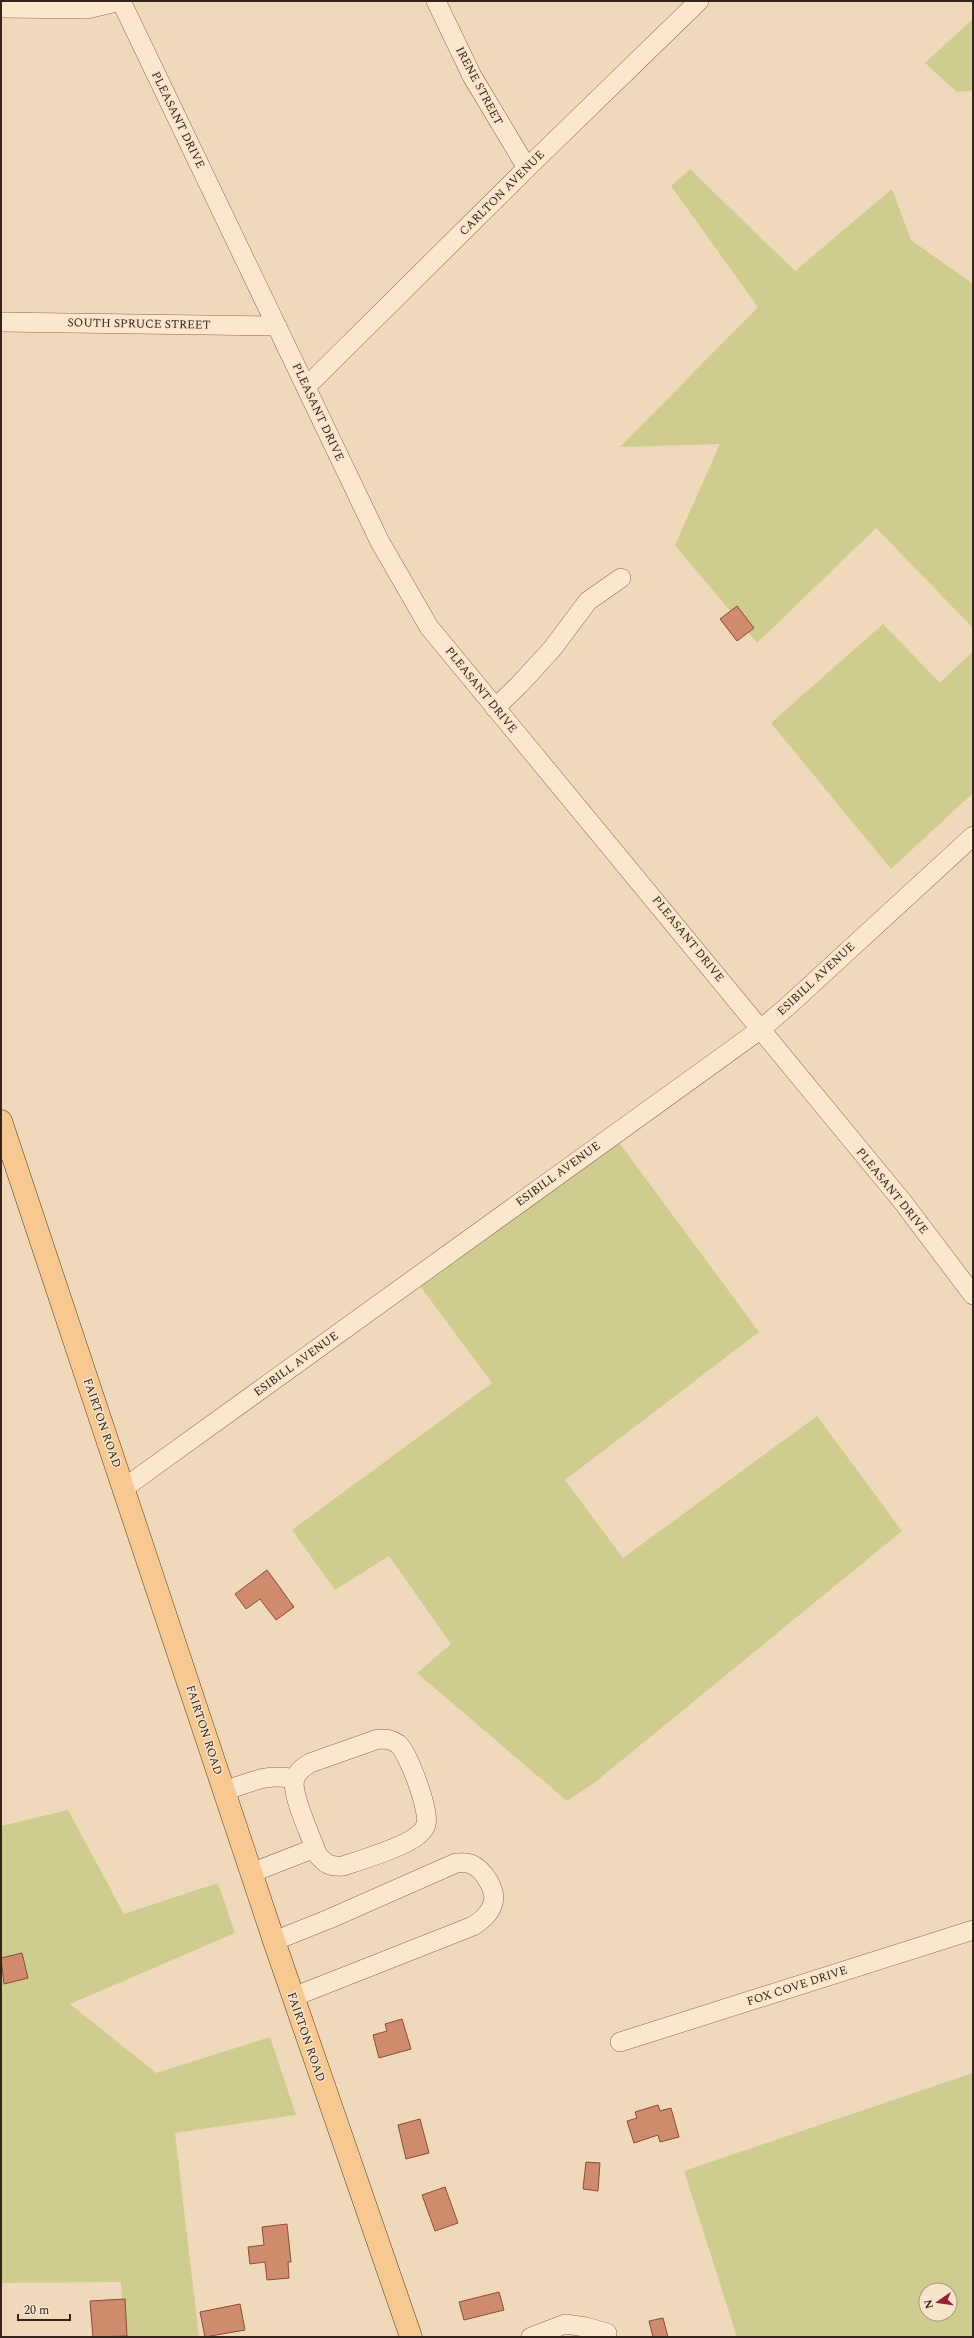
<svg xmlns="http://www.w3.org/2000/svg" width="974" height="2338" font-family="Spectral,serif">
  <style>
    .green { fill: #cecd8f; fill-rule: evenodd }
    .building { fill: #d08a6e; stroke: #884d39 }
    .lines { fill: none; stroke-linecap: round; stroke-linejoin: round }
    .minor-casing { stroke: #876854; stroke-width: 20 }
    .major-casing { stroke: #543729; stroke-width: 23 }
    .minor { stroke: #fbe7ce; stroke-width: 19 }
    .major { stroke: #f7c88f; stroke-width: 22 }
    .labels { text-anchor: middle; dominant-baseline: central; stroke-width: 3; stroke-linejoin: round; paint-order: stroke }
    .street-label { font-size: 12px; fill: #35241a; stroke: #f7e4ca }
  </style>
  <rect width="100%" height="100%" fill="#f0d9bb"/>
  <path class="green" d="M 973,19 L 973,91 L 957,92 L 925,63 Z
    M 690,169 L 795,271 L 892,189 L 911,240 L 973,284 L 973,628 L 876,528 L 757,643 L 675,545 L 720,444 L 620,447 L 758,307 L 671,186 Z
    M 883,624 L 940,683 L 973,651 L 973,793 L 891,869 L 771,723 Z
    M 612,1133 L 759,1332 L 565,1480 L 623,1558 L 817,1416 L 902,1531 L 594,1783 L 567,1801 L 417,1673 L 451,1644 L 389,1556 L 335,1590 L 292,1530 L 492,1383 L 415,1279 Z
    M 68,1810 L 124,1914 L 218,1883 L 235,1933 L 70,2004 L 156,2073 L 270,2037 L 296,2115 L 175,2133 L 199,2337 L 125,2337 L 121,2282 L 1,2283 L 1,1826 Z
    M 973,2073 L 973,2337 L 737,2337 L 684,2171 ZM 926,2290 L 950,2290 L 950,2314 L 926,2314 Z"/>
  <path class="building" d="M 737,606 L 754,628 L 737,641 L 720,619 Z
    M 267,1570 L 294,1607 L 276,1620 L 260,1599 L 246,1609 L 235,1594 Z
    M 22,1953 L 28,1978 L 4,1984 L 1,1958 Z
    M 402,2019 L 411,2049 L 379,2058 L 373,2035 L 387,2031 L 385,2024 Z
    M 658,2105 L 660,2111 L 671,2108 L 679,2137 L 660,2142 L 658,2135 L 634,2143 L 627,2121 L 637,2118 L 635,2112 Z
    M 420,2119 L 429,2153 L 406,2159 L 398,2125 Z
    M 586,2162 L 600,2163 L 598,2191 L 583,2189 Z
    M 445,2187 L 458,2223 L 435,2231 L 422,2195 Z
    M 287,2224 L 291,2262 L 288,2262 L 289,2278 L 267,2280 L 265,2262 L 250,2264 L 248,2247 L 264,2245 L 262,2227 Z
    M 499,2292 L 504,2310 L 464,2320 L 459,2302 Z
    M 125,2299 L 127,2336 L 93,2337 L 90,2301 Z
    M 240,2304 L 245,2330 L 205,2337 L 200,2312 Z
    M 663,2318 L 668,2337 L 653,2337 L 649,2321 Z"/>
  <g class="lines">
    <g class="minor-casing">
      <path id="minor" d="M 436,1 L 472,76 L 527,168
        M 1,8 L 87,9 L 121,1 L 380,542 L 429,627 L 902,1201 L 973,1295
        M 1,322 L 277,326
        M 307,386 L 527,168 L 699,1
        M 495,708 L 519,685 L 552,649 L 588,601 L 621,578
        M 124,1488 L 761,1029 L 788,1006 L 973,836
        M 378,1739 C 386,1739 391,1739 398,1744 C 408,1752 430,1811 426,1824 C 426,1827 422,1832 419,1834 C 408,1846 361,1860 343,1866 C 330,1867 325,1864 317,1854 C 312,1838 290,1793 295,1779 C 297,1771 304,1767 310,1763 Z
        M 224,1791 C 251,1782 267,1773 295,1779
        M 251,1873 L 315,1848
        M 274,1941 L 329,1919 L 456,1863 C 461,1863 466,1862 471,1864 C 483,1869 497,1890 493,1903 C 490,1914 482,1920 473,1926 L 293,1997
        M 620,2042 L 973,1930
        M 531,2337 L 565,2324 L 586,2327 L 607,2333"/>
    </g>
    <g class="major-casing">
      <path id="major" d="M 1,1121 L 274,1941 L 411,2337"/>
    </g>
    <use href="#minor" class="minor"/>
    <use href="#major" class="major"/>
  </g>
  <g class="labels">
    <g class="street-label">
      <text transform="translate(479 86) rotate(62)">IRENE STREET</text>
      <text transform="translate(178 120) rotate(64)">PLEASANT DRIVE</text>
      <text transform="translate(502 193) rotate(-45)">CARLTON AVENUE</text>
      <text transform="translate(139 324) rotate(1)">SOUTH SPRUCE STREET</text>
      <text transform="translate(318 412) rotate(65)">PLEASANT DRIVE</text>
      <text transform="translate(481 690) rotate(51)">PLEASANT DRIVE</text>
      <text transform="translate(688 939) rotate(51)">PLEASANT DRIVE</text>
      <text transform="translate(816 979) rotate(-43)">ESIBILL AVENUE</text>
      <text transform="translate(558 1174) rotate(-36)">ESIBILL AVENUE</text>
      <text transform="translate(892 1191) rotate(51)">PLEASANT DRIVE</text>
      <text transform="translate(296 1364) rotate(-36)">ESIBILL AVENUE</text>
      <text transform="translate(102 1423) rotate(71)">FAIRTON ROAD</text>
      <text transform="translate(204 1730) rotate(72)">FAIRTON ROAD</text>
      <text transform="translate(797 1986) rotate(-18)">FOX COVE DRIVE</text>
      <text transform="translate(306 2037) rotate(71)">FAIRTON ROAD</text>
    </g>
  </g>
  <rect width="974" height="2338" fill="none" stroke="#35241a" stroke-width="4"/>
  <g transform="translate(938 2302) rotate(257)"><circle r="19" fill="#f7e4ca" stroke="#a99784"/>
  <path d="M0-3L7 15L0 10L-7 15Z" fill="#992132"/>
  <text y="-6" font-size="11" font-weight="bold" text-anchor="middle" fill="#35241a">N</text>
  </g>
  <path d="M18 2314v6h52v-6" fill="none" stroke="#35241a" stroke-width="2"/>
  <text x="24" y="2314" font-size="12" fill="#35241a" stroke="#f7e4ca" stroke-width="3" paint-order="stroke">20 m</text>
</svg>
